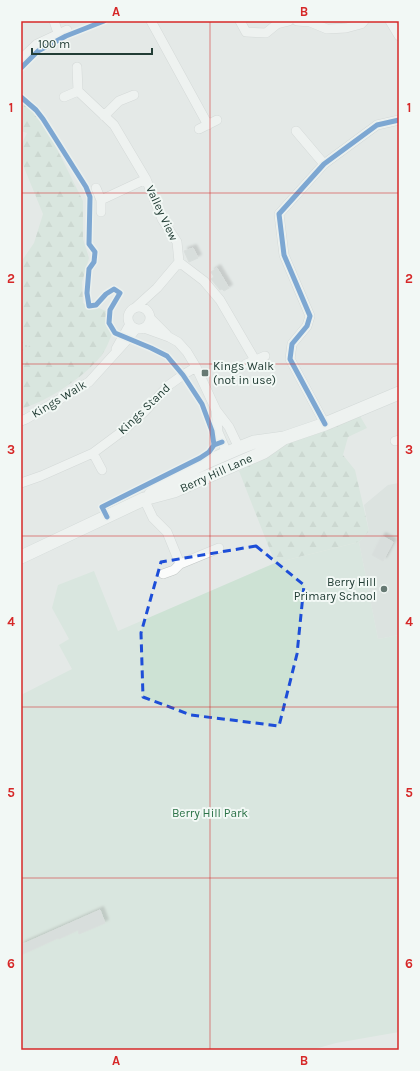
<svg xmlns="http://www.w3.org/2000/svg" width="420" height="1071" font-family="Karla,sans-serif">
<defs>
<pattern id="grass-dots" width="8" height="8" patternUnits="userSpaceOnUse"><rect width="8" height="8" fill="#cde2d4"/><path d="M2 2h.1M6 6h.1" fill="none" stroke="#b0c3b7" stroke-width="1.8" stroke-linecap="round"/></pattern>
<pattern id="forest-firs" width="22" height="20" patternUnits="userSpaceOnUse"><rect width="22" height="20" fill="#cde2d4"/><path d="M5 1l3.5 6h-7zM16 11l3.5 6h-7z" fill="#b0c3b7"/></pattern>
<filter id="shadow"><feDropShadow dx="3.5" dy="-3.5" stdDeviation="1" flood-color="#0004"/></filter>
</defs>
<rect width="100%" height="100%" fill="#e4e9e7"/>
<path fill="#d2dbd7" d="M399,483V635L378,639L359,542L369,531L364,505L388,485Z"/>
<path fill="url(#grass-dots)" d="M25,338L32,344L21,354V344Z"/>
<path fill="url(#forest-firs)" d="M21,100L36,113L53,141L83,201V239L89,258L82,282L83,303L92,308H99L108,312L106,323L112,334C109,341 106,350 101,356C83,378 48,401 21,409V354L31,344L25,339L21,344V262L34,243L43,214L21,160V145L27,133L21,131Z
M360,416L367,428L348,437L343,455L355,470L369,531L359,542L275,563L239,471L292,441Z"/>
<path fill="#cde2d4" d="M359,542L378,639L399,635V1032L336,1043L311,1050H21V695L72,669L59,645L69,639L52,608L58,585L94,571L118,631L275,563Z"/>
<path fill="#cbd1ce" stroke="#cdd2d0" filter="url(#shadow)" d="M193,248L198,258L189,262L184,251Z
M217,268L229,288L224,291L222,289L220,290L211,279L214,277L211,272Z
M382,536L393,542L383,561L372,555Z
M100,910L105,923L79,934L78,930L59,939L58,938L21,955V945Z"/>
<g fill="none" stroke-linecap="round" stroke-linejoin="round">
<g stroke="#c1c6c4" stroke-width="10">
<path id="street" d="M54,21L58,33
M151,21L208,125
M240,21L246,32L266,33L277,24L289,21
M297,21L310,22L327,29L346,28L361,24L364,21
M390,21L399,36
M21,59L37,44L67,30
M77,67L78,91L114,125L146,179L162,219L177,242L179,262L157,288L136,307
M64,97L78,91
M104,116L119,101L134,95
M199,129L217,120
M296,131L324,164
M96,188L101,200V212
M101,200L146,179
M179,262L204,281L220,300L255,360
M128 318a11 11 0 1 1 22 0a11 11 0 1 1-22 0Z
M150,318L167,335
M144,328L169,337L178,342L187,352L196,367L216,410L229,427L239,448
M116,349L130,324
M246,364L265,356
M216,411L218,432L227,453
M21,421L26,419L89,382L128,339L136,329
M325,424L290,359L292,344L307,326L310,316L284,255L279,214L324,164L377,125L399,120
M395,441L399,440
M93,453L102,470
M21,483L41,476L93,453L124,430L144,412L169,385L183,375L196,367
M144,499L153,518L167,532L180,564L219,548
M163,574L174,570L180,564"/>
</g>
<g stroke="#bfc7c4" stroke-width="14">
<path id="secondary" d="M151,494L170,480L209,461L239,448L254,442L284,438L325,424L399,393
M21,557L144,499L174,491L264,452L284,438"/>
</g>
<use href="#street" stroke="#fbfcfb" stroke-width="9"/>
<use href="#secondary" stroke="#fbfcfb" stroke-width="13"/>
<g stroke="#f2f8f5" stroke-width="8">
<path id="cycleway" d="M21,68L38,51L66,36L104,21
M21,97L36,110L43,119L86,187L90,197L89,244L95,252L94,262L89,269L87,293L89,306L96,305L106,294L114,289L120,293L110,310L109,323L115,333L151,348L167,356L183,375L202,404L212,431L214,445L222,442
M325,424L290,359L292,344L307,326L310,316L284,255L279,214L324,164L377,125L399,120
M107,517L102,507L200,458L209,452L214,445"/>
</g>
<use href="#cycleway" stroke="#0057b8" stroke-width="5"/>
</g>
<path d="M0 0H420V1071H0ZM256,546L304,585L297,654L279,726L191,715L143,697L141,633L161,562Z" fill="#e4e9e7" fill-opacity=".55" fill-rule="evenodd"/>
<path fill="none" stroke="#1d4ed8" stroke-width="3" stroke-dasharray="8 5" stroke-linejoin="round" d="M256,546L304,585L297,654L279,726L191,715L143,697L141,633L161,562Z"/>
<path fill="none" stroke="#d62828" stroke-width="1" stroke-opacity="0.55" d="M210,21V1050M21,193H399M21,364H399M21,536H399M21,707H399M21,878H399"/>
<g fill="#667973" stroke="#f2f8f5" stroke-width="1.5">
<rect x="201" y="369" width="8" height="8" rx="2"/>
<circle cx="384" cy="589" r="4"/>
</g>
<g text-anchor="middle" stroke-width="4" stroke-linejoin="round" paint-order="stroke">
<g font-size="12" fill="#223d35" stroke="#f2f8f5">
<text transform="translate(162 213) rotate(65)" y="4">Valley View</text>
<text transform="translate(59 399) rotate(-31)" y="4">Kings Walk</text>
<text transform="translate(144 409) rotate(-44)" y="4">Kings Stand</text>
<text transform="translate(216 473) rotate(-24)" y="4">Berry Hill Lane</text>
</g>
<g font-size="12" fill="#223d35" stroke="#f2f8f5" text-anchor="start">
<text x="213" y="370">Kings Walk<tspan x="213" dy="14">(not in use)</tspan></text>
<text x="376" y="586" text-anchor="end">Berry Hill<tspan x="376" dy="14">Primary School</tspan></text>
</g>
<g font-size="12" fill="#2c7348" stroke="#f2f8f5">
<text x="210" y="817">Berry Hill Park</text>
</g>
</g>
<rect width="420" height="1071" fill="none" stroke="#f2f8f5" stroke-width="44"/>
<path d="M32 48v6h120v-6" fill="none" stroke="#223d35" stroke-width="2"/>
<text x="38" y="48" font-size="12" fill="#223d35" stroke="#f2f8f5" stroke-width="3" paint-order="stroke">100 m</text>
<rect x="22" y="22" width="376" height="1027" fill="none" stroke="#d62828" stroke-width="1.5"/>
<g font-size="13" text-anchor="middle" font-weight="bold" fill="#d62828">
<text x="116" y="16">A</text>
<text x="304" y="16">B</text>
<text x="11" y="112">1</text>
<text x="409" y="112">1</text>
<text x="11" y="283">2</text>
<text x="409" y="283">2</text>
<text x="11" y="454">3</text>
<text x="409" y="454">3</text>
<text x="11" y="626">4</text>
<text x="409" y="626">4</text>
<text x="11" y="797">5</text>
<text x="409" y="797">5</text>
<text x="11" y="968">6</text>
<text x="409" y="968">6</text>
<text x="116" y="1065">A</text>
<text x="304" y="1065">B</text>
</g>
</svg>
